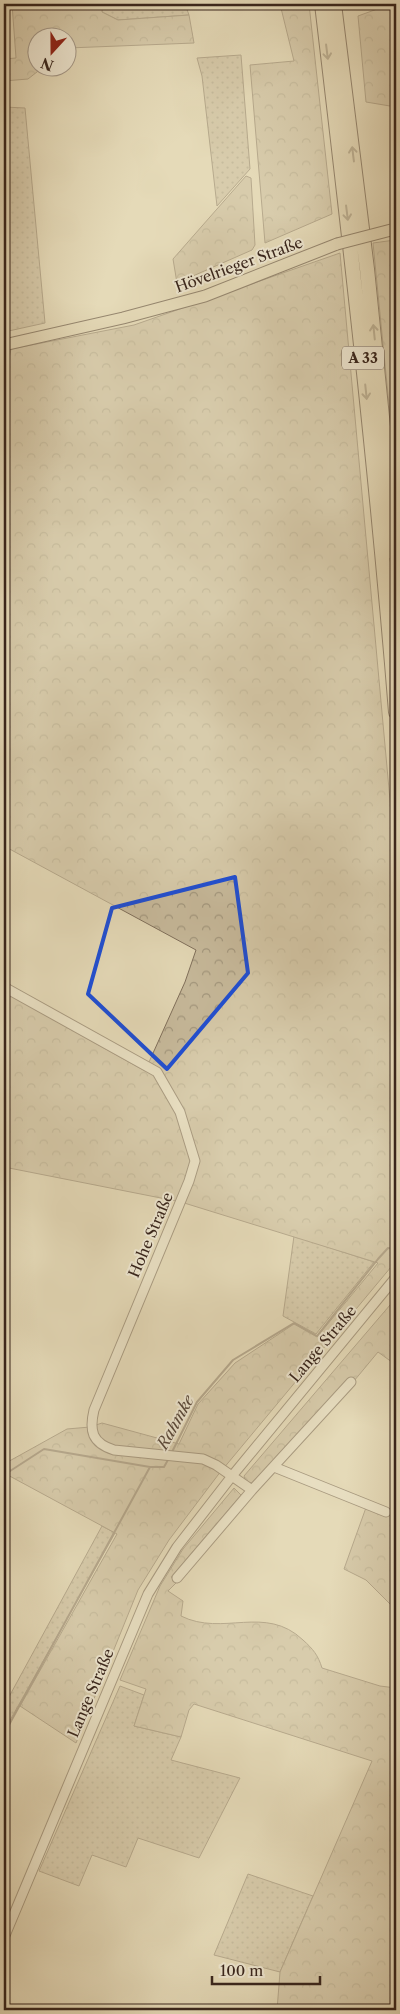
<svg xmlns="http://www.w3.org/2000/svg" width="400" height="2014" font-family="'Libre Caslon Text',serif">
<defs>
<pattern id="grass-dots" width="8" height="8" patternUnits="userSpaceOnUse" patternTransform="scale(1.25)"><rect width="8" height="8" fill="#c8bb9d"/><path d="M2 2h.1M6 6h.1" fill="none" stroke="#a3987f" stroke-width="1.8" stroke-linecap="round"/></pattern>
<pattern id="forest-crowns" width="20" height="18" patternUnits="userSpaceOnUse" patternTransform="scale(1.25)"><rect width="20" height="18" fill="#c8bb9d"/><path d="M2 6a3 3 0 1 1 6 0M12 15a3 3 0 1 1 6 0" fill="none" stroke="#a3987f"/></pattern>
</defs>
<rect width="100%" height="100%" fill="#e5dab8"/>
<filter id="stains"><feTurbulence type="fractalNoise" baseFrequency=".004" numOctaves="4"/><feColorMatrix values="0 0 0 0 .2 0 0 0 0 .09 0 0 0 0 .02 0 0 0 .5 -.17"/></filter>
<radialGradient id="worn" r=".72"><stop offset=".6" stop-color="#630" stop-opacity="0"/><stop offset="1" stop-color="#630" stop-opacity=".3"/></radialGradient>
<path fill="url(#grass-dots)" stroke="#80705c" d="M102,4H185L189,15L118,20L102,12Z
M241,55L250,169L217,206L202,76L197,58Z
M4,107L25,108L45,323L4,332Z
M11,349L7,368L4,573V351Z
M294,1236L374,1262L316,1334L283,1316Z
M102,1526L115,1533L4,1731V1706Z
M120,1686L144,1695L134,1726L181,1737L171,1760L240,1778L199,1858L138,1838L126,1867L92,1855L79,1886L39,1871Z
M248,1874L313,1896L280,1972L214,1955Z"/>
<path fill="url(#forest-crowns)" stroke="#80705c" d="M12,4H102V12L118,20L189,15L194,43L68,48V38H38V68H42L28,79L4,81V59L16,58Z
M280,4H309L332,214L265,243L250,65L294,61Z
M391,4H396V107L366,102L358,16Z
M246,176L251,178L255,245L252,250L177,283L173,259Z
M395,240L396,253V475L373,243Z
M340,253L390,800L396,898V1261L218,1475L169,1540L138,1590L76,1743L20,1706L117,1534L4,1473V1464L67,1429L90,1427L102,1423L179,1444L198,1404L235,1363L294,1324L317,1337L378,1263L181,1202L4,1167V992L145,1071L185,982L196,950L4,846V573L7,368L11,349L134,325Z
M396,1298V1365L378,1352L354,1381L350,1377L252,1483L246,1482L244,1476Z
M234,1488L241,1495L171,1577L177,1582L168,1591L183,1601L181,1616C223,1637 265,1604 303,1640C313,1649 318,1655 322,1668L380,1686L396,1688V2010H277L280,1972L372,1761L194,1704L189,1710L181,1737L134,1726L146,1689L120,1680L160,1586L183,1549Z
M368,1502L392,1513L396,1505V1610L366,1580L344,1569Z"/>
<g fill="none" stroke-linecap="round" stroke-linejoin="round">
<path stroke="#7c6c5a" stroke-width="2" d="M171,1454L197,1402L233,1360L294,1323L317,1336L378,1259L388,1248L396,1249
M4,1473H7L44,1449L150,1467
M4,1734L150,1467H164L169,1458"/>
<g stroke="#635243" stroke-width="11">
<path id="minor" d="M4,987L157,1072L180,1112L195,1161L189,1181L94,1410C89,1431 92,1443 114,1450L203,1459L216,1465L252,1490L351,1382
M274,1467L386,1512
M177,1578L252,1490
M4,1938L148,1594L177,1547L232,1476L396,1277"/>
</g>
<g stroke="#38251c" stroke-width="13">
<path id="major" d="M4,345L123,318L205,296L337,244"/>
</g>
<g stroke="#38251c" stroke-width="16">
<path id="highway" d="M322,4C350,240 377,475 396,712
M334,4L367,269L396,555"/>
</g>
<use href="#minor" stroke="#eee7d1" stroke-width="9"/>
<use href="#major" stroke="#e5dab8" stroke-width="11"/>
<use href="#highway" stroke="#e5dab8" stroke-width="14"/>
<g stroke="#38251c" stroke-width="13" stroke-linecap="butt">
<path id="major-bridge" d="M337,244L391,230"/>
</g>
<use href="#major-bridge" stroke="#e5dab8" stroke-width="11"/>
</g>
<defs><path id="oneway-shaft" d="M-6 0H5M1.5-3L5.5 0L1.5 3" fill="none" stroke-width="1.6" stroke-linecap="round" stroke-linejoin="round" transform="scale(1.25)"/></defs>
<g stroke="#8e806a">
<use href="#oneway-shaft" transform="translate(327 52) rotate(83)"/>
<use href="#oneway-shaft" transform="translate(353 154) rotate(-97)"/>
<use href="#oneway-shaft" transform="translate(347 213) rotate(83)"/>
<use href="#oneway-shaft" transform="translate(374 332) rotate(-96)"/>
<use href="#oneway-shaft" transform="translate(366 392) rotate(84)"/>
</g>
<path d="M0 0H400V2014H0ZM235,877L248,973L167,1069L88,994L112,908Z" fill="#e5dab8" fill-opacity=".55" fill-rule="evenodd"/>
<path fill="none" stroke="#1d4ed8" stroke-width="4" stroke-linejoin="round" d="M235,877L248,973L167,1069L88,994L112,908Z"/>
<g text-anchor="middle" stroke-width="4" stroke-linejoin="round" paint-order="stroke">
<rect fill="#eee7d1" stroke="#6f5f52" stroke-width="1" x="342" y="346.5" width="42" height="23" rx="4"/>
<g font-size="14" font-weight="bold" fill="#38251c">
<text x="363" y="363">A 33</text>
</g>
<g font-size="15" fill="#38251c" stroke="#eee7d1">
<text transform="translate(239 265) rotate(-20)" y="5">Hövelrieger Straße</text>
<text transform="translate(151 1235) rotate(-67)" y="5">Hohe Straße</text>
<text transform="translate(323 1344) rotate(-50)" y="5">Lange Straße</text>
<text transform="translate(91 1693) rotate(-67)" y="5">Lange Straße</text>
</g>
<g font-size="16" font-style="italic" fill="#5a493b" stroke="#eee7d1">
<text transform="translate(175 1422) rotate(-61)" y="6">Rahmke</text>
</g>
</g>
<rect width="400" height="2014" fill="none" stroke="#e5dab8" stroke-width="20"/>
<rect x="5" y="5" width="390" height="2004" fill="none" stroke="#38251c" stroke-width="2.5"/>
<rect x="10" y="10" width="380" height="1994" fill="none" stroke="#38251c"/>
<g transform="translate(52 52) rotate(201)"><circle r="24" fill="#eee7d1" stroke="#a59989"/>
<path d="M0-4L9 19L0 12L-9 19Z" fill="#8f2418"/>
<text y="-8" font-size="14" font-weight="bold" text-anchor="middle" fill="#38251c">N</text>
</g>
<path d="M212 1976v8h108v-8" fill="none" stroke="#38251c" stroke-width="2.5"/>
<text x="220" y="1976" font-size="15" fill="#38251c" stroke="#eee7d1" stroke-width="4" paint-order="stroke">100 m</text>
<rect width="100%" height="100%" filter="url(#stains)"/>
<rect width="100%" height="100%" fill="url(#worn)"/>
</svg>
